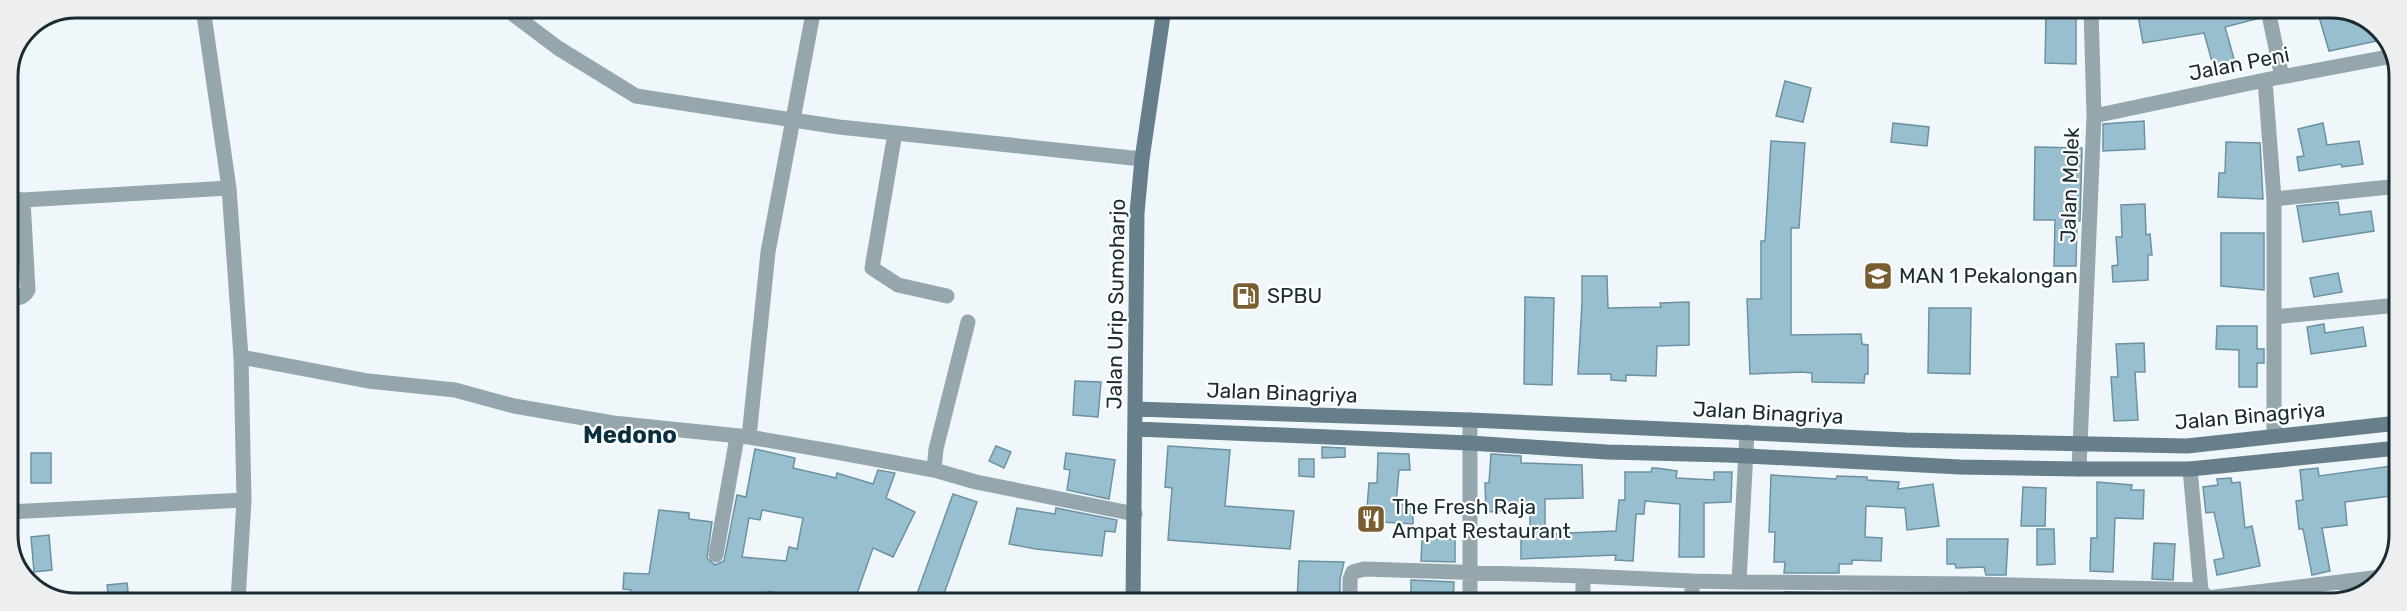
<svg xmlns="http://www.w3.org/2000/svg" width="2407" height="611" font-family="Rubik,sans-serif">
<rect width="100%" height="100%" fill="#eff7fa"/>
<path fill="#98bfd0" stroke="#6c92a2" stroke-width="1.5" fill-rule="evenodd" d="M2137,10H2259L2260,18L2225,27L2236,66L2215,72L2204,33L2143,43Z
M2317,10H2339L2341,18L2356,14L2383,31L2386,39L2329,51Z
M2046,15L2076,16V64L2045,63Z
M1785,81L1811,88L1803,122L1776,116Z
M2144,121L2145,149L2103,151V124Z
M1893,123L1929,127L1927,146L1891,142Z
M2323,123L2327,145L2359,141L2363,164L2342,167L2341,164L2299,171L2297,157L2304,156L2298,129Z
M1771,141L1805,143L1799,228H1791V335L1861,334L1862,344L1868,345V374H1865L1864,383L1812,382V373L1802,372L1750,374L1747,299H1761V241H1765Z
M2226,142L2260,143L2263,199L2218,197L2219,173H2225Z
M2035,147L2082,148L2080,221H2077L2076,266H2054L2055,220H2034Z
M2338,202L2340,215L2371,211L2374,231L2303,242L2297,206Z
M2145,204L2146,235L2150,234L2152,255H2148V280L2113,282L2112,266L2118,265L2116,237H2122L2121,205Z
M2221,233H2264V290L2221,286Z
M2338,273L2342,292L2314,297L2310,278Z
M1582,276H1607L1608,308L1661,307L1660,303L1689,302V345L1657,346L1656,376L1626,375V381L1611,380V374H1578L1582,303Z
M1525,297L1554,298L1552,385L1524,384Z
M1929,308H1971L1970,374L1928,373Z
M2324,324L2325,333L2363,327L2366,346L2311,354L2307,327Z
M2217,326H2257V349H2264V363H2257V387H2239V350L2216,349Z
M2144,343L2145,372H2135L2138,420L2114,421L2111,377H2118L2116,344Z
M1075,381L1101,382L1098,417L1073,415Z
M996,446L1011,452L1004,468L989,461Z
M1168,446L1230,450L1225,506L1294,511L1290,549L1168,540L1172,488L1165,487Z
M1322,447L1345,448V457L1322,458Z
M755,449L795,458L793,468L836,478L837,473L873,484L878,470L895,473L886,498L915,512L893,557L873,548L854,602H834L768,591L767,602H630L631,590L623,589L624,573L649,574L659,510L689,513V519L712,522L707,558L715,565L724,561L737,495L746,497ZM762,510L803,518L797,549L789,547L786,561L742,557L749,518L760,520Z
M31,453H51V483H31Z
M1066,453L1115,460L1109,499L1067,490L1070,470L1064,469Z
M1378,453L1409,454L1410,470H1399L1396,504L1413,505V524L1366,521L1369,483H1377Z
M1491,454L1521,456V463L1582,465L1583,498L1545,499V534L1616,531L1619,500H1625V472H1651L1652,468H1656L1677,471L1676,478L1714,480V472H1732L1731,502L1704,503V557H1679L1680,504L1645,501L1644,514H1636L1633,561L1615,560L1616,555L1521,559V538H1530V510L1486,512L1485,483H1489Z
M1299,459H1314V477L1299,476Z
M2391,466L2394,492H2389L2390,496L2345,502L2347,525L2322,528L2330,571L2312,575L2303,529H2299L2296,501L2303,500L2300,470L2318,468L2319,476Z
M1771,475L1836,479L1837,476L1867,477V480L1899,482L1898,489L1933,484L1939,526L1907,530L1905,508L1866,506L1865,537L1882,538L1881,561L1852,560V564H1839V573H1784L1785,562H1774L1775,532H1769Z
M2231,478L2232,483L2240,482L2245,528L2252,526L2260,566L2217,575L2214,560L2224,558L2214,512L2206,513L2203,487L2218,485L2217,479Z
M2097,482L2132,485L2131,490H2144L2143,519L2115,518L2113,572L2090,571L2091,538H2097Z
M2023,487L2046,488L2045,526H2021Z
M953,494L977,502L941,602H914Z
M1017,508L1055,514L1056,508L1117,520L1115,532L1105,531L1102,556L1036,549L1009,544Z
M2037,529H2054L2055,564L2037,565Z
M49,535L52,570L34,572L31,537Z
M1422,539H1455V562L1421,561Z
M1947,539H2008L2006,575H1986L1984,567L1956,568L1955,564H1947Z
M2154,543L2175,544L2173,580L2152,579Z
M1299,561L1344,562L1340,579V603L1297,602Z
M1411,580L1454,582L1453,603H1411Z
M127,583L128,591L121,596L119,600L109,601L107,585Z
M1784,592L1839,593L1838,603H1784Z
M1986,594L2048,596V603H1986Z"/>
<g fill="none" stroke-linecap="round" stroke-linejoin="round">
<path stroke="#95a6ad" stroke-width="15" d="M203,8L229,188L241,357L244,500L238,601
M505,8L558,48L636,96L839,127L1142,159
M2268,10L2282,77
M2265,80L2274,199V436
M2094,116L2265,80L2393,56
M895,133L872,268L898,285L947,296
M8,198L23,200L229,188
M2274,199L2399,186
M8,298C17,298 23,299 28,290L23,200
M2274,317L2398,305
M241,357L368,381L455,390L514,406L613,423L749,437L836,452L934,470L976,482L1135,514
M749,437L768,252L814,8
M2079,469L2094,116L2091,9
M2190,469L2201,590L2207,598L2381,577
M934,470L936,449L968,322
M8,512L244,500
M716,555L737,437
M2347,581L2349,597
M1739,582L1974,584L2201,590
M1974,584L1975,603
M129,601H132
M1350,603V579L1353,572L1364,569L1583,576
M1470,603V420
M1583,603V576L1692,581
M1692,603V581L1739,582L1747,432"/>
<path stroke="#677f8a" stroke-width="15" d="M1135,409L1470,420L1906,440L2187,446L2398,423
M1136,429L1470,443L1607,452L1728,455L1960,467L2079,469H2190L2398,448
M1133,602L1137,213L1142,159L1164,9"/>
</g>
<defs>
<g id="school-square" transform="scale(1.5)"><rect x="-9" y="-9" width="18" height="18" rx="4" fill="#7a5d30" stroke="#fff"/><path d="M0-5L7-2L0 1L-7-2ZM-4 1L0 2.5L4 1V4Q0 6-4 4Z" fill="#fff"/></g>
<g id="fuel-square" transform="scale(1.5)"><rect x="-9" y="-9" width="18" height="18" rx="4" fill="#7a5d30" stroke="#fff"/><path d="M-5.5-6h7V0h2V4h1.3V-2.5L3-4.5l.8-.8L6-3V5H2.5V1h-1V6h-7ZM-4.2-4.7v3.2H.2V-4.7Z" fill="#fff"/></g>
<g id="restaurant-square" transform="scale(1.5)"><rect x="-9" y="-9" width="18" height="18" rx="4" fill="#7a5d30" stroke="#fff"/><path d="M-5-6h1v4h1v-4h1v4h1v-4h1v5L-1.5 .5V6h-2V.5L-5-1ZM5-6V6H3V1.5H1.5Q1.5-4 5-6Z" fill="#fff"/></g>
</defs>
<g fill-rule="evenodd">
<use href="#school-square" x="1878" y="276"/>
<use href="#fuel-square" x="1246" y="296"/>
<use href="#restaurant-square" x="1371" y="519"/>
</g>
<g text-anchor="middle" stroke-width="4.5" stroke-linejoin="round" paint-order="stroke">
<g font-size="21" fill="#1b2b32" stroke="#fff">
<text transform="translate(2239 64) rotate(-11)" y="7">Jalan Peni</text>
<text transform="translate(2070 185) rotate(-88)" y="7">Jalan Molek</text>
<text transform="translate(1116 304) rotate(-89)" y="7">Jalan Urip Sumoharjo</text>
<text transform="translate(1282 393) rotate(2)" y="7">Jalan Binagriya</text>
<text transform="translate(1768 413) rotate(3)" y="7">Jalan Binagriya</text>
<text transform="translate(2250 416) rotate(-5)" y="7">Jalan Binagriya</text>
</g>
<g font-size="21" fill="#1b2b32" stroke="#fff" text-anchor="start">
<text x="1899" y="283">MAN 1 Pekalongan</text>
<text x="1267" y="303">SPBU</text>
<text x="1392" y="514">The Fresh Raja<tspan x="1392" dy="24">Ampat Restaurant</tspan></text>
</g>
<g font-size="24" font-weight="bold" fill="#0a303f" stroke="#fff">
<text x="630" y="443">Medono</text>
</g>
</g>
<path d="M0 0H2407V611H0ZM76 18H2331A58 58 0 0 1 2389 76V535A58 58 0 0 1 2331 593H76A58 58 0 0 1 18 535V76A58 58 0 0 1 76 18Z" fill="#edeeef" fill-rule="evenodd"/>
<path fill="none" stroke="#1b2b32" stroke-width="3" d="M76 18H2331A58 58 0 0 1 2389 76V535A58 58 0 0 1 2331 593H76A58 58 0 0 1 18 535V76A58 58 0 0 1 76 18Z"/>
</svg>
